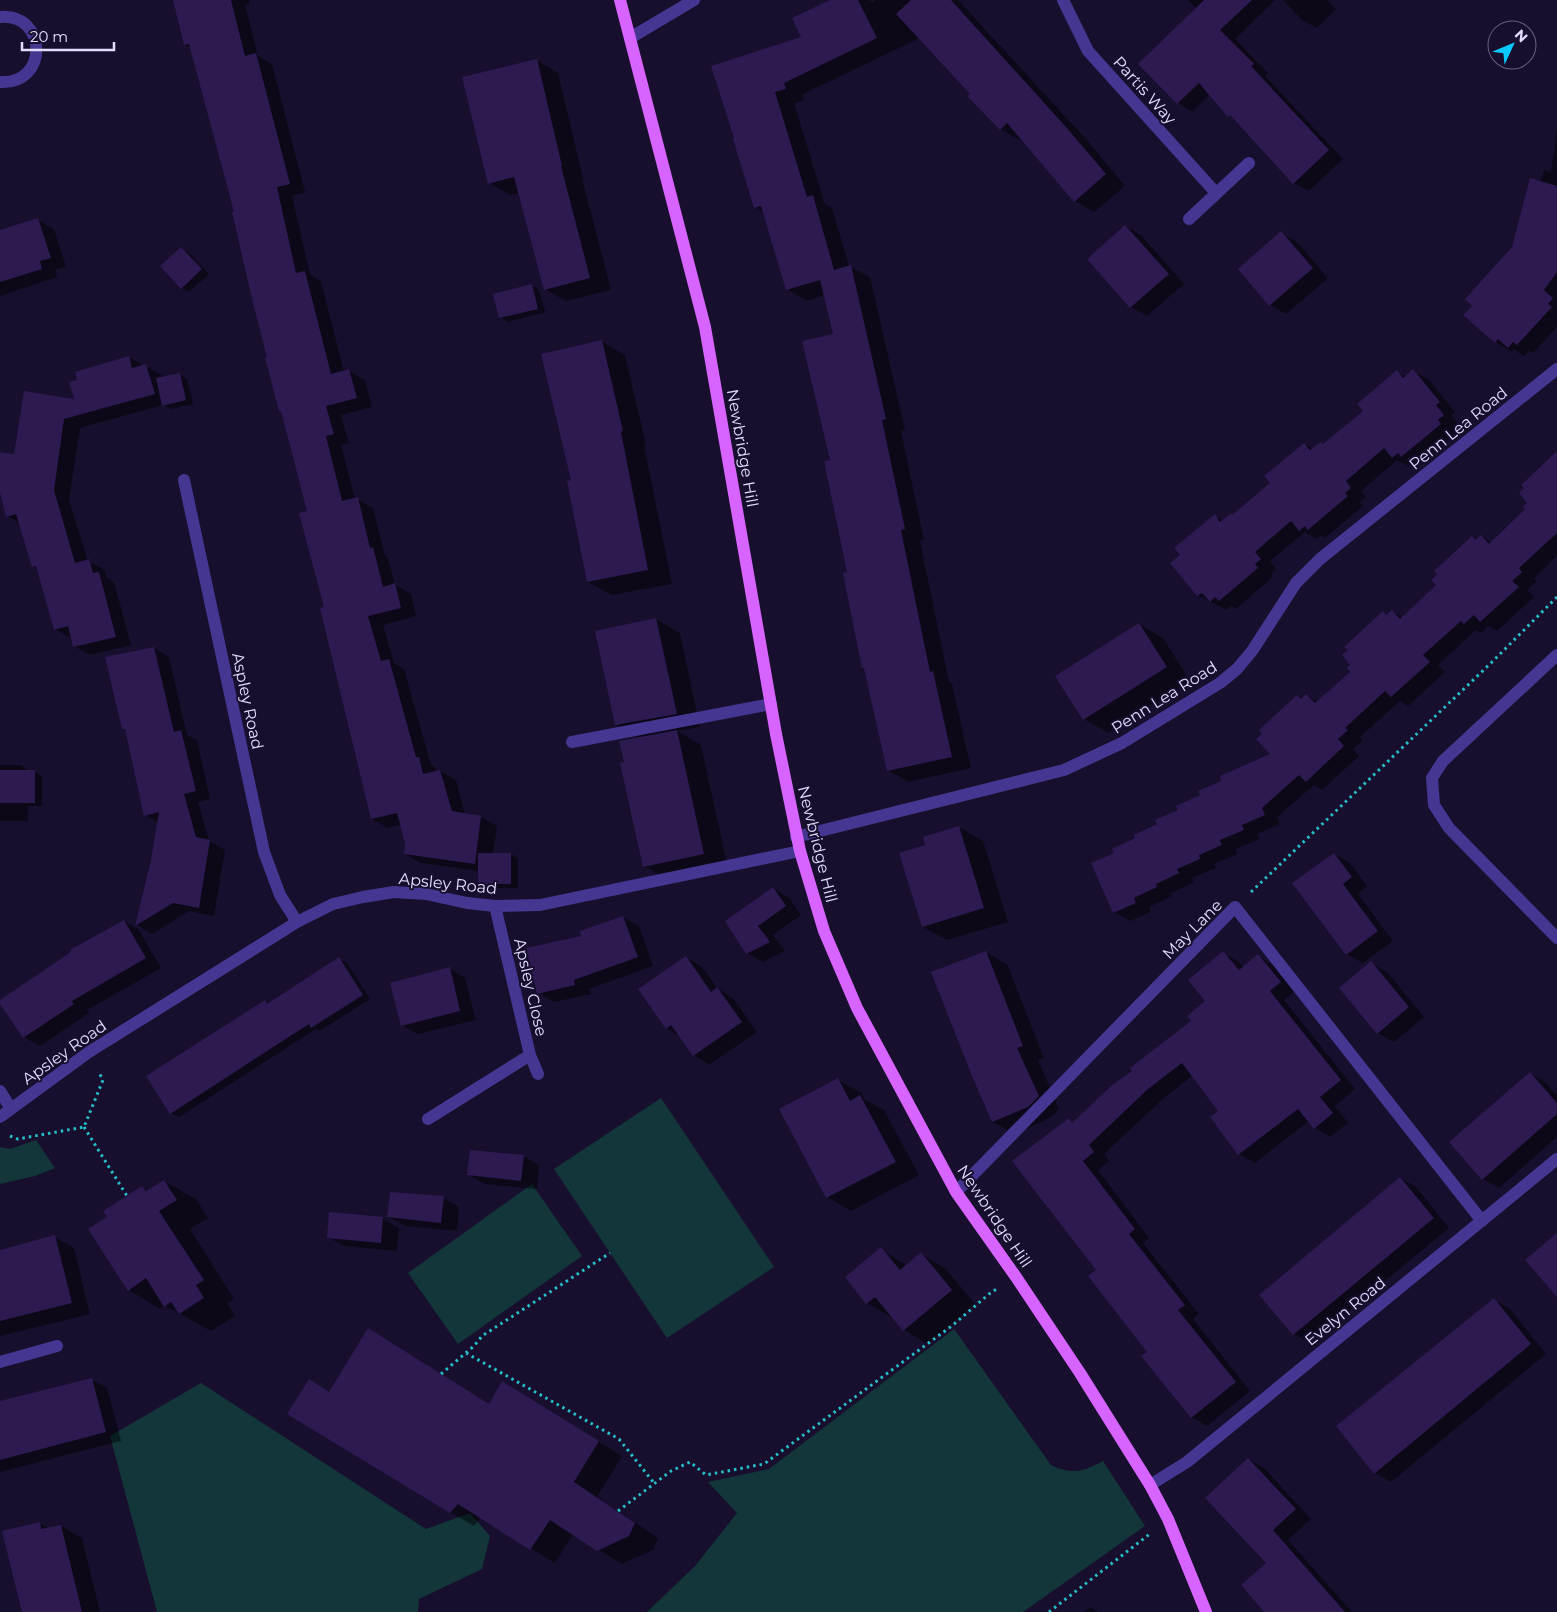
<svg xmlns="http://www.w3.org/2000/svg" width="1557" height="1612" font-family="Montserrat,sans-serif">
<rect width="100%" height="100%" fill="#180f2e"/>
<path fill="#123639" d="M661,1098L774,1267L667,1338L554,1169Z
M36,1140L55,1168L35,1176L0,1184V1147L10,1149Z
M532,1184L582,1256L458,1344L408,1273Z
M954,1329L1051,1465C1072,1475 1083,1472 1103,1461L1145,1526L1023,1612H647L695,1566L737,1513L708,1482L769,1469Z
M201,1383L426,1529L470,1513L490,1536L482,1569L419,1599L418,1612H157L110,1436Z"/>
<path fill="#0007" d="M175,0H249L250,4L245,5L258,56L272,64L305,192L292,196L310,275L321,281L344,372L349,371L365,380L372,407L341,415L349,443L341,445L355,499H357L373,508L385,556L388,558L395,585L411,594L416,616L383,625L394,663L404,669L431,765L435,767L436,772L440,771L456,780L465,815L481,817L497,826L493,854H511L518,858V888H487L479,883V871L421,863L405,854L407,843L402,824L388,828L372,819L325,608L308,512L235,213L191,48L185,45Z
M833,0H869L873,2L875,0H958L1086,139L1125,186L1094,212L1075,201L1022,138L1020,140L1000,129L972,94L920,38L803,94L804,100L794,103L825,204L832,208L849,266L870,277L905,430L901,431L924,540L920,541L949,682L952,684L971,768L908,782L888,770L831,461L835,335L825,295L807,301L787,289L764,212L755,207L734,140L803,38Z
M1188,0H1275L1235,39L1268,73L1265,76L1343,159L1309,191L1294,183L1210,94L1192,112L1178,103L1197,9Z
M1283,0H1327L1336,9L1317,28L1302,20Z
M537,60L558,73L583,178H582L611,290L566,301L545,289L520,193L510,195L489,183Z
M1557,129V327L1533,353L1529,351L1524,356L1513,349L1512,352L1496,342L1465,315L1474,305L1513,248L1540,182L1544,170L1551,172Z
M38,220L54,229L66,267L55,270L57,277L0,296V232Z
M1125,226L1141,235L1184,284L1147,316L1131,307L1088,259Z
M1281,233L1297,242L1328,278L1286,314L1270,305L1240,269Z
M181,249L189,253L209,274L189,292L182,288Z
M532,285L539,290L545,312L508,322L500,317Z
M601,341L625,355L646,445H644L672,584L612,595L588,582L572,481Z
M128,357L162,375L163,378L179,374L187,379L193,404L171,409L163,405L80,428L69,500L88,561L105,570L107,578L114,582L131,645L90,655L74,646L71,638L55,629L38,569L33,566L20,524L8,516L0,490V471L76,401Z
M1413,371L1429,380L1455,412L1451,415L1459,425L1453,430L1456,433L1418,465L1414,462L1409,466L1397,460L1361,491L1366,497L1360,502L1363,506L1325,538L1321,535L1316,539L1305,532L1270,561L1276,569L1271,574L1273,577L1236,609L1231,606L1226,610L1198,595L1182,555L1215,516L1223,521L1233,516L1272,484L1305,444L1313,449L1324,445L1365,411L1397,372L1406,377Z
M1557,453V556L1534,578L1537,581L1527,590L1534,597L1497,631L1488,626L1481,633L1476,630L1438,665L1445,672L1408,706L1400,701L1360,737L1363,740L1353,749L1359,756L1322,790L1314,785L1277,817L1280,824L1257,834L1259,839L1236,849L1237,854L1214,864L1216,868L1192,878L1194,882L1171,893L1172,896L1149,907L1151,912L1130,921L1114,912L1116,854L1223,781L1272,754L1297,697L1302,699L1306,695L1318,702L1352,672L1383,613L1388,615L1392,612L1403,618L1437,585L1472,538L1476,540L1481,536L1492,543L1527,509L1529,503Z
M656,619L680,633L700,727L677,731L701,745L728,868L668,880L644,866L625,763L640,738L617,725Z
M1139,624L1163,638L1190,681L1108,733L1084,719L1057,676Z
M154,648L169,657L187,735L197,740L210,799L198,802L209,841L225,850L214,916L189,911L152,934L137,925L152,860L159,823L145,815L127,731L123,728Z
M0,765H21L28,770V771H34L42,776V806H28V821H0Z
M959,827L983,841L1008,922L947,940L923,927L927,846Z
M1334,854L1350,863L1367,886L1358,894L1393,941L1363,963L1347,954L1294,883Z
M773,888L789,898L801,915L773,935L785,951L763,962L747,953Z
M623,917L639,926L653,966L589,989L591,994L554,1002L539,993L583,936Z
M124,921L139,930L161,968L87,1010L89,1013L40,1046L24,1037L0,1002Z
M985,952L1007,964L1044,1058L1038,1060L1059,1109L1050,1118L1015,1134L993,1122L973,1075Z
M1223,953L1238,961L1244,968L1258,956L1273,965L1295,991L1284,1000L1355,1089L1335,1106L1348,1123L1330,1137L1315,1128L1309,1121L1255,1163L1239,1154L1220,1112L1192,1076L1164,1098L1104,1154L1109,1161L1098,1170L1149,1238L1143,1243L1199,1314L1193,1319L1250,1391L1207,1426L1191,1417L1098,1270L1069,1120L1074,1123L1193,1021L1207,1001Z
M686,957L702,967L718,989L733,998L757,1032L709,1065L694,1055L680,1036L666,1028Z
M339,959L347,963L370,999L320,1031L316,1029L179,1117L171,1113L265,1001L268,1004Z
M1371,963L1387,972L1424,1017L1394,1042L1378,1033Z
M449,968L465,978L476,1020L418,1034L402,1025Z
M1530,1073L1546,1083L1557,1095V1137L1499,1188L1483,1179Z
M838,1080L862,1093L864,1099L884,1110L919,1175L851,1211L827,1197Z
M523,1156L539,1165L537,1189L485,1184L469,1175Z
M1400,1178L1416,1187L1449,1228L1310,1343L1294,1334L1260,1295Z
M164,1181L196,1199L208,1218L190,1229L234,1299L227,1303L235,1316L211,1331L164,1305L160,1309L129,1290L108,1218L142,1187L149,1191Z
M443,1198L459,1207L457,1231L405,1226L389,1217Z
M383,1219L399,1228L397,1251L344,1246L328,1237Z
M55,1237L74,1248L90,1314L0,1336V1250Z
M881,1249L907,1266L921,1254L945,1268L975,1304L928,1344L904,1330L892,1316L891,1317L867,1303Z
M1494,1300L1510,1309L1546,1354L1391,1482L1375,1473Z
M91,1379L107,1388L121,1441L0,1472V1403Z
M330,1393L490,1404L527,1397L622,1456L597,1497L658,1538L653,1550L622,1564L573,1534L555,1563L481,1517L474,1526L450,1512Z
M1248,1459L1264,1468L1311,1519L1288,1540L1352,1612H1266L1268,1563Z
M39,1523L50,1529L61,1526L82,1538L100,1612H24Z
M1090,1607L1098,1612H1084Z"/>
<path fill="#2c1a51" d="M173,0H231L245,56L256,53L290,184L277,187L296,273L305,271L331,374L349,369L357,398L326,406L334,434L326,436L342,501L358,497L370,548L373,547L383,587L395,583L401,608L368,616L381,661L389,659L416,757H419L423,774L440,770L452,811L481,816L475,864L404,854L405,843L397,813L371,819L320,608L324,607L299,513L307,511L281,411H279L268,369L265,358L267,357L254,307L232,212H234L189,44L184,45Z
M830,0H858L877,38L784,83L786,89L775,92L807,197L813,195L834,270L851,265L886,419L882,420L905,529L901,530L930,672L933,671L952,757L887,771L864,668H862L843,573L847,572L824,461L830,460L802,341L833,334L820,280L786,290L761,206L754,208L733,139L734,138L711,66L801,37L792,18Z
M911,0H951L1066,127L1106,174L1074,202L1007,123L1000,130L967,96L970,94L896,14Z
M1204,0H1252L1220,30L1254,64L1251,66L1329,150L1293,184L1230,115L1228,117L1199,83L1177,104L1138,64Z
M537,59L562,166H561L590,278L544,290L514,177L488,184L462,77Z
M1530,178L1557,186V272L1544,290L1553,298L1548,304L1552,307L1517,345L1513,342L1508,348L1498,339L1495,343L1463,315L1472,306L1465,299L1512,247Z
M38,218L51,258L40,261L42,269L0,282V230Z
M1125,225L1169,274L1130,308L1087,259Z
M1281,231L1313,268L1269,306L1238,269Z
M181,247L202,269L181,289L160,266Z
M532,284L538,309L499,318L493,294Z
M602,340L623,431L621,432L648,570L587,582L567,481L571,480L541,354Z
M129,356L132,368L146,364L155,394L64,419L54,490L75,563L89,559L93,573L99,572L116,637L73,647L68,626L54,630L36,566L32,567L16,514L6,517L0,493V452L14,454L24,391L74,399L69,382L77,380L75,372Z
M1413,369L1440,402L1436,405L1444,415L1438,420L1441,424L1401,457L1398,453L1392,458L1384,448L1346,481L1351,488L1345,493L1348,496L1308,530L1305,526L1299,531L1291,521L1255,552L1261,559L1255,564L1258,568L1219,601L1215,597L1210,602L1202,593L1197,596L1170,563L1180,555L1174,548L1215,514L1220,522L1231,513L1232,515L1270,483L1264,476L1304,443L1310,450L1321,442L1323,444L1363,411L1357,404L1397,370L1403,378Z
M180,373L186,400L162,406L156,378Z
M1557,451V533L1519,568L1522,572L1512,581L1519,587L1480,622L1474,615L1464,624L1461,621L1423,655L1430,662L1391,697L1385,691L1345,728L1348,730L1338,739L1344,746L1306,782L1299,775L1262,808L1265,815L1242,825L1244,830L1220,840L1222,845L1199,855L1200,859L1177,869L1179,873L1156,884L1157,887L1134,898L1136,903L1113,913L1091,863L1114,853L1112,849L1135,838L1134,835L1157,824L1155,820L1178,810L1176,806L1200,795L1198,791L1221,781L1220,776L1270,754L1256,739L1262,734L1259,730L1297,695L1301,699L1306,694L1315,703L1350,672L1347,668L1350,665L1342,655L1348,650L1344,647L1383,611L1386,615L1392,610L1400,619L1436,585L1431,580L1437,575L1434,571L1472,536L1475,540L1481,535L1489,544L1525,509L1523,506L1527,503L1519,493L1524,488L1521,485Z
M656,618L677,714L615,725L595,631Z
M1139,623L1167,667L1083,720L1055,676Z
M154,647L174,732L181,730L196,791L184,794L196,837L210,840L199,908L173,903L135,926L151,860L159,812L144,816L125,729H122L105,657Z
M677,730L704,854L643,867L620,763L624,762L619,741Z
M0,770H35V803H0Z
M959,826L984,908L922,927L899,853L925,845L923,837Z
M478,853H511V884H478Z
M1334,853L1352,877L1343,884L1378,931L1346,955L1292,883Z
M773,887L786,906L758,926L770,942L746,954L725,921Z
M623,916L638,957L574,980L575,985L537,994L526,948L581,936L580,931Z
M124,920L146,958L72,1001L74,1004L23,1038L0,1004V1000L71,952L70,950Z
M986,951L1023,1046L1017,1048L1039,1096L1028,1107L992,1122L972,1076L931,972Z
M1223,951L1239,970L1258,954L1281,982L1270,991L1341,1080L1320,1097L1333,1113L1314,1129L1298,1109L1238,1155L1210,1117L1218,1111L1182,1063L1148,1089L1089,1145L1094,1152L1083,1161L1135,1229L1129,1234L1185,1305L1178,1310L1236,1382L1191,1418L1141,1356L1147,1352L1088,1276L1096,1270L1012,1161L1069,1118L1072,1123L1111,1086L1132,1071L1130,1068L1191,1021L1187,1016L1205,1001L1188,980Z
M686,956L711,992L717,987L742,1022L693,1056L671,1025L666,1029L638,989Z
M339,957L363,995L311,1028L309,1024L170,1114L146,1076L265,1000L267,1004Z
M1371,961L1409,1007L1377,1034L1339,988Z
M450,967L460,1011L401,1026L390,983Z
M1530,1072L1557,1103V1114L1482,1180L1449,1142Z
M838,1078L850,1101L860,1095L896,1162L826,1198L779,1109Z
M470,1150L524,1155L521,1181L467,1175Z
M1400,1177L1434,1218L1293,1335L1259,1295Z
M164,1180L177,1200L159,1211L204,1280L196,1285L204,1298L179,1314L171,1302L164,1307L146,1278L128,1291L88,1229L107,1217L103,1211L142,1186L146,1191Z
M390,1192L444,1196L441,1223L387,1217Z
M329,1212L383,1217L381,1243L327,1238Z
M1557,1233V1297L1525,1260Z
M55,1235L72,1303L0,1321V1250Z
M881,1247L900,1270L921,1252L952,1290L903,1331L875,1297L866,1304L845,1277Z
M1494,1298L1531,1344L1374,1474L1336,1426Z
M368,1328L489,1404L502,1381L599,1441L574,1482L635,1523L629,1536L597,1551L550,1520L530,1550L458,1504L450,1513L287,1414L309,1379L329,1392Z
M92,1378L106,1432L0,1460V1401Z
M1248,1458L1296,1509L1273,1530L1345,1612H1264L1241,1585L1266,1563L1205,1498Z
M40,1522L41,1529L61,1525L82,1612H22L2,1531Z"/>
<g fill="none" stroke-linecap="round" stroke-linejoin="round">
<path stroke="#26c0ca" stroke-width="3" stroke-dasharray="2.5 4" stroke-linecap="butt" d="M1251,892L1491,663L1557,597
M84,1127L127,1196
M10,1136L18,1139L84,1127L103,1080L98,1071
M466,1353L619,1439L654,1483
M441,1374L474,1346L482,1336L610,1253
M618,1511L671,1471L690,1462L706,1475L764,1464L953,1325L989,1294L998,1288
M1049,1612L1151,1533"/>
<path stroke="#453791" stroke-width="12" d="M1063,0L1088,51L1216,193
M0,17C48,13 49,85 0,82
M630,38L694,0
M1189,219L1249,163
M184,480L264,852L280,895L297,922
M1557,655L1443,761L1432,778L1434,805L1449,828L1557,938
M572,742L771,704
M796,837L1064,770L1122,743L1220,683L1237,669L1252,651L1296,583L1320,559L1557,369
M495,906L530,1055L538,1074
M0,1091L11,1109
M0,1117L89,1052L297,922L333,904L363,897L394,892L426,894L467,903L495,906L540,905L800,851
M428,1119L530,1055
M956,1192L1235,907L1482,1221
M0,1362L57,1346
M1150,1485L1187,1462L1557,1159"/>
<path stroke="#d864ff" stroke-width="12" d="M620,0L705,327L776,734L800,851L824,931L857,1008L956,1192L1016,1277L1080,1373L1150,1485L1168,1519L1206,1612"/>
</g>
<g text-anchor="middle" stroke-width="4" stroke-linejoin="round" paint-order="stroke">
<g font-size="16" fill="#e5ddff" stroke="#180f2e">
<text transform="translate(1145 90) rotate(48)" y="6">Partis Way</text>
<text transform="translate(1458 428) rotate(-39)" y="6">Penn Lea Road</text>
<text transform="translate(743 448) rotate(80)" y="6">Newbridge Hill</text>
<text transform="translate(1164 697) rotate(-32)" y="6">Penn Lea Road</text>
<text transform="translate(248 701) rotate(78)" y="6">Aspley Road</text>
<text transform="translate(818 844) rotate(76)" y="6">Newbridge Hill</text>
<text transform="translate(448 883) rotate(6)" y="6">Apsley Road</text>
<text transform="translate(1192 929) rotate(-45)" y="6">May Lane</text>
<text transform="translate(531 987) rotate(77)" y="6">Apsley Close</text>
<text transform="translate(64 1052) rotate(-35)" y="6">Apsley Road</text>
<text transform="translate(995 1216) rotate(56)" y="6">Newbridge Hill</text>
<text transform="translate(1345 1311) rotate(-39)" y="6">Evelyn Road</text>
</g>
</g>
<g transform="translate(1512 45) rotate(46)"><circle r="24" fill="#180f2e" stroke="#6a6182"/>
<path d="M0-4L9 19L0 12L-9 19Z" fill="#09c9ff"/>
<text y="-8" font-size="14" font-weight="bold" text-anchor="middle" fill="#e5ddff">N</text>
</g>
<path d="M22 42v8h92v-8" fill="none" stroke="#e5ddff" stroke-width="2.5"/>
<text x="30" y="42" font-size="15" fill="#e5ddff" stroke="#180f2e" stroke-width="4" paint-order="stroke">20 m</text>
</svg>
